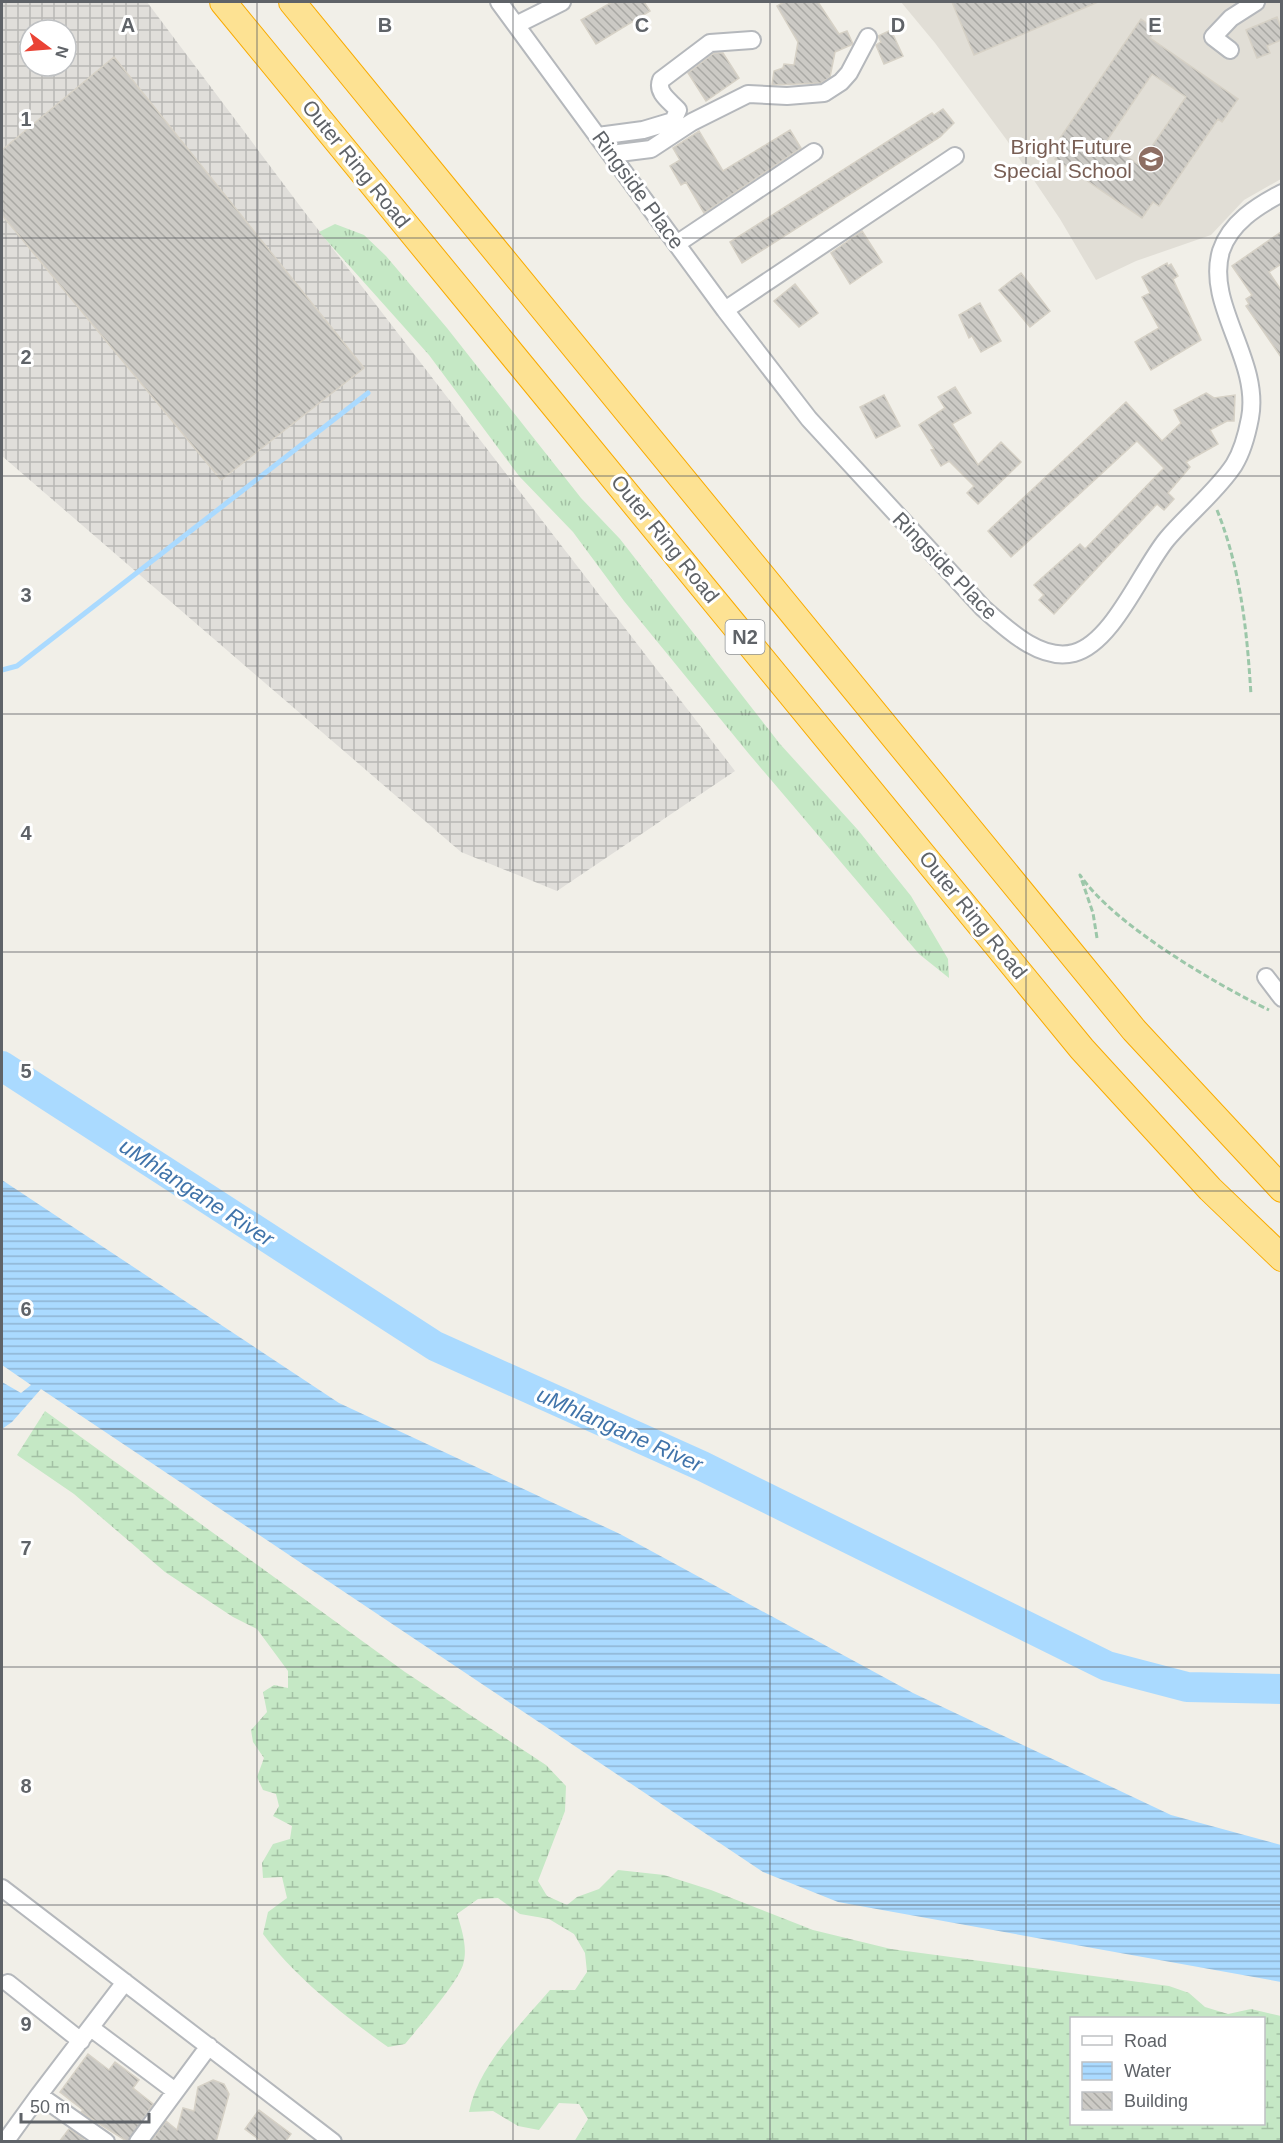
<svg xmlns="http://www.w3.org/2000/svg" width="1283" height="2143" font-family="Arial,sans-serif">
<defs>
<pattern id="industrial-grid" width="8" height="8" patternUnits="userSpaceOnUse" patternTransform="scale(1.5)"><rect width="8" height="8" fill="#e0deda"/><path d="M0 4h8M4 0v8" fill="none" stroke="#b9b8b5"/></pattern>
<pattern id="grass-tufts" width="24" height="20" patternUnits="userSpaceOnUse" patternTransform="scale(1.5)"><rect width="24" height="20" fill="#c5e8c5"/><path d="M3 7l-1-3M5 7V3M7 7l1-3M15 17l-1-3M17 17v-4M19 17l1-3" fill="none" stroke="#a3c0a4"/></pattern>
<pattern id="wetland-marsh" width="20" height="14" patternUnits="userSpaceOnUse" patternTransform="scale(1.5)"><rect width="20" height="14" fill="#c5e8c5"/><path d="M1 5h8M5 5V1M11 12h8M15 12V8" fill="none" stroke="#a3c0a4"/></pattern>
<pattern id="water-rules" width="6" height="5" patternUnits="userSpaceOnUse" patternTransform="scale(1.5)"><rect width="6" height="5" fill="#aadaff"/><path d="M0 2.5h6" fill="none" stroke="#8eb4d2"/></pattern>
<pattern id="building-back-hatch" width="6" height="6" patternUnits="userSpaceOnUse" patternTransform="scale(1.5)"><rect width="6" height="6" fill="#cccac5"/><path d="M-1 5l2 2M0 0l6 6M5-1l2 2" fill="none" stroke="#a9a8a4"/></pattern>
</defs>
<rect width="100%" height="100%" fill="#f1efe8"/>
<path fill="url(#industrial-grid)" fill-rule="evenodd" d="M2,2H147L303,210L735,771L557,891L461,852L2,456ZM30,30H66V66H30Z"/>
<path fill="#e1ded6" d="M901,2H1281V179L1244,200L1211,235L1136,261L1096,280L1060,219L1006,139L935,43Z"/>
<path fill="url(#grass-tufts)" d="M335,224L364,235L386,256L447,328L581,498L620,539L780,744L858,830L911,896L948,959L949,978L919,954L749,754L624,601L573,532L519,476L429,355L319,232Z"/>
<path fill="url(#wetland-marsh)" fill-rule="evenodd" d="M45,1411L405,1672L546,1765L566,1786L565,1811L538,1881L547,1896L567,1905L577,1897L599,1889L618,1870L664,1875L711,1890L813,1930L891,1949L1169,1986L1189,1993L1205,2007L1228,2014L1251,2009L1281,2016V2141L574,2142L588,2119L579,2104L559,2103L539,2130L518,2126L493,2111L469,2112C478,2066 520,2025 550,1990H575L587,1972L585,1953L574,1934L549,1919L520,1914L498,1898L478,1899L457,1914C462,1930 468,1948 463,1965C456,1985 419,2027 405,2044L388,2047C345,2017 294,1976 263,1934L268,1912L287,1898L282,1877L263,1878L262,1863L273,1844L290,1839L292,1826L273,1816L279,1806L276,1794L263,1790L257,1777L264,1758L253,1742L251,1730L267,1712L263,1692L274,1685L288,1688V1671L257,1629L233,1617L165,1572L74,1494L17,1455ZM1072,2018H1264V2124H1072Z"/>
<path fill="url(#water-rules)" d="M2,1180L339,1403L620,1534L913,1693L1171,1815L1281,1845V1982L838,1902L763,1872L41,1389L12,1422L2,1429V1382L21,1393L31,1385L2,1365Z"/>
<g fill="none" stroke-linecap="round" stroke-linejoin="round">
<path stroke="#aadaff" stroke-width="5" d="M2,670L17,666L368,393"/>
<path stroke="#aadaff" stroke-width="30" d="M2,1066L435,1346L702,1466L1107,1666L1187,1687L1282,1689"/>
</g>
<path fill="url(#building-back-hatch)" stroke="#d6d1c6" stroke-width="1.5" fill-rule="evenodd" d="M612,2H644L650,11L596,44L581,20Z
M784,2H818L839,34L847,31L853,44L835,52L830,77L821,83L772,85L774,71L783,68L784,64L794,65L798,42L777,6Z
M952,2H1098L974,55Z
M1277,17L1281,28V40L1267,46L1270,53L1257,58L1246,30Z
M1141,19L1156,30L1150,38L1238,99L1222,122L1218,119L1159,206L1153,202L1142,218L1055,159L1066,143L1060,138ZM1152,74L1186,97L1139,165L1106,142Z
M891,30L903,56L884,64L876,45L881,42L878,36Z
M714,53H723L739,78L706,101L688,73Z
M114,57L364,368L221,480L2,215V150Z
M943,109L954,123L940,137L742,263L730,242L932,113L934,115Z
M790,130L801,148L704,213L686,182L681,185L670,166L680,160L673,148L699,131L723,171Z
M862,231L882,262L850,284L831,253Z
M1281,232V264L1269,272L1281,290V357L1246,306L1249,304L1246,299L1252,295L1232,266Z
M1167,263L1168,266L1171,264L1178,276L1173,279L1201,340L1151,370L1135,342L1159,328L1142,297L1150,293L1142,277Z
M1021,273L1050,311L1030,327L999,290Z
M795,284L818,313L799,327L774,301Z
M980,303L1001,341L981,352L972,336L969,338L959,315Z
M955,387L971,413L952,424L978,465L1001,442L1021,462L978,504L967,493L974,486L949,461L941,466L931,450L934,449L919,425L945,408L938,397Z
M1206,393L1214,398L1235,395L1234,421H1227L1210,430L1218,444L1186,462L1190,467L1168,493L1174,499L1164,510L1157,504L1054,614L1039,600L1044,595L1034,585L1080,544L1085,549L1164,468L1137,441L1011,557L988,531L1126,402L1162,441L1181,423L1174,410Z
M884,395L900,426L876,438L860,407Z
M88,2054L109,2070L115,2062L139,2080L133,2088L153,2104L128,2142L81,2112L83,2110L60,2092Z
M213,2080L224,2084L229,2094L216,2142H151L166,2121L177,2130L183,2108L194,2111L198,2087Z
M259,2110L291,2134L285,2142H262L245,2129Z
M69,2129L84,2139L82,2142H59Z"/>
<g fill="none" stroke-linecap="round" stroke-linejoin="round">
<g stroke="#b5b8bc" stroke-width="20">
<path id="minor" d="M499,2L725,310L809,419L983,608C1006,628 1040,662 1074,653C1113,643 1142,569 1167,539C1187,515 1217,491 1234,465C1242,452 1247,434 1250,418C1261,360 1205,305 1221,251C1230,223 1257,206 1282,193
M516,25L562,2
M1230,50L1213,37L1231,18L1256,2
M598,136L643,130L673,121L678,110C670,101 656,93 661,80L710,43L752,40
M611,154L651,149L692,122L748,94L787,96L824,93L841,82L849,73L868,37
M678,243L814,152
M725,310L955,156
M1266,977L1282,998
M2,1888L333,2142
M8,1983L81,2041
M91,2028L175,2091
M39,2095L125,1982
M5,2142L39,2095L106,2142
M138,2142L209,2046"/>
</g>
<g stroke="#f9ab00" stroke-width="28">
<path id="highway" d="M223,2L1082,1049L1210,1189L1282,1258
M292,2L1134,1030L1282,1189"/>
</g>
<path stroke="#9cc7a9" stroke-width="3" stroke-dasharray="6 3" stroke-linecap="butt" d="M1217,510C1241,570 1247,631 1251,695
M1097,938L1093,913L1080,875C1114,925 1214,983 1269,1010"/>
<use href="#minor" stroke="#fff" stroke-width="16"/>
<use href="#highway" stroke="#fde293" stroke-width="26"/>
</g>
<path fill="none" stroke="#5f6368" stroke-width="1.5" stroke-opacity="0.55" d="M257,2V2142M513,2V2142M770,2V2142M1026,2V2142M2,238H1282M2,476H1282M2,714H1282M2,952H1282M2,1191H1282M2,1429H1282M2,1667H1282M2,1905H1282"/>
<defs>
<g id="school-disc" transform="scale(1.35)"><circle r="9.5" fill="#8d6e63" stroke="#fff"/><path d="M0-5L7-2L0 1L-7-2ZM-4 1L0 2.5L4 1V4Q0 6-4 4Z" fill="#fff"/></g>
</defs>
<g fill-rule="evenodd">
<use href="#school-disc" x="1151" y="159"/>
</g>
<g text-anchor="middle" stroke-width="6" stroke-linejoin="round" paint-order="stroke">
<rect fill="#fff" stroke="#8f9295" stroke-width="1.5" x="725.5" y="620" width="39" height="34" rx="4.5"/>
<g font-size="20" font-weight="bold" fill="#5f6368">
<text x="745" y="644">N2</text>
</g>
<g font-size="21" fill="#785e54" stroke="#fff" text-anchor="end">
<text x="1132" y="154">Bright Future<tspan x="1132" dy="24">Special School</tspan></text>
</g>
<g font-size="21" fill="#5f6368" stroke="#fff">
<text transform="translate(356 164) rotate(51)" y="7">Outer Ring Road</text>
<text transform="translate(638 190) rotate(54)" y="7">Ringside Place</text>
<text transform="translate(665 539) rotate(51)" y="7">Outer Ring Road</text>
<text transform="translate(945 566) rotate(46)" y="7">Ringside Place</text>
<text transform="translate(973 915) rotate(51)" y="7">Outer Ring Road</text>
</g>
<g font-size="22" font-style="italic" fill="#4174aa" stroke="#fff">
<text transform="translate(197 1192) rotate(33)" y="8">uMhlangane River</text>
<text transform="translate(620 1429) rotate(24)" y="8">uMhlangane River</text>
</g>
</g>
<g font-size="20" text-anchor="middle" font-weight="bold" fill="#5f6368" stroke="#fff" stroke-width="6" stroke-linejoin="round" paint-order="stroke">
<text x="128" y="32">A</text>
<text x="385" y="32">B</text>
<text x="642" y="32">C</text>
<text x="898" y="32">D</text>
<text x="1155" y="32">E</text>
<text x="26" y="126">1</text>
<text x="26" y="364">2</text>
<text x="26" y="602">3</text>
<text x="26" y="840">4</text>
<text x="26" y="1078">5</text>
<text x="26" y="1316">6</text>
<text x="26" y="1555">7</text>
<text x="26" y="1793">8</text>
<text x="26" y="2031">9</text>
</g>
<rect width="1283" height="2143" fill="none" stroke="#5f6368" stroke-width="6"/>
<rect x="1070" y="2017" width="195" height="108" fill="#ffffff" stroke="#bfc1c3" stroke-width="1.5"/>
<rect x="1082" y="2036" width="30" height="9" fill="#ffffff" stroke="#bfc1c3" stroke-width="1.5"/>
<text x="1124" y="2047" font-size="18" fill="#5f6368">Road</text>
<rect x="1082" y="2062" width="30" height="18" fill="url(#water-rules)" stroke="#bfc1c3" stroke-width="1.5"/>
<text x="1124" y="2077" font-size="18" fill="#5f6368">Water</text>
<rect x="1082" y="2092" width="30" height="18" fill="url(#building-back-hatch)" stroke="#bfc1c3" stroke-width="1.5"/>
<text x="1124" y="2107" font-size="18" fill="#5f6368">Building</text>
<g transform="translate(48 48) rotate(106)"><circle r="28" fill="#ffffff" stroke="#bfc1c3" stroke-width="1.5"/>
<path d="M0-4.5L10 22L0 15L-10 22Z" fill="#ea4335"/>
<text y="-9" font-size="16" font-weight="bold" text-anchor="middle" fill="#5f6368">N</text>
</g>
<path d="M21 2113v9h128v-9" fill="none" stroke="#5f6368" stroke-width="3"/>
<text x="30" y="2113" font-size="18" fill="#5f6368" stroke="#ffffff" stroke-width="4.5" paint-order="stroke">50 m</text>
</svg>
